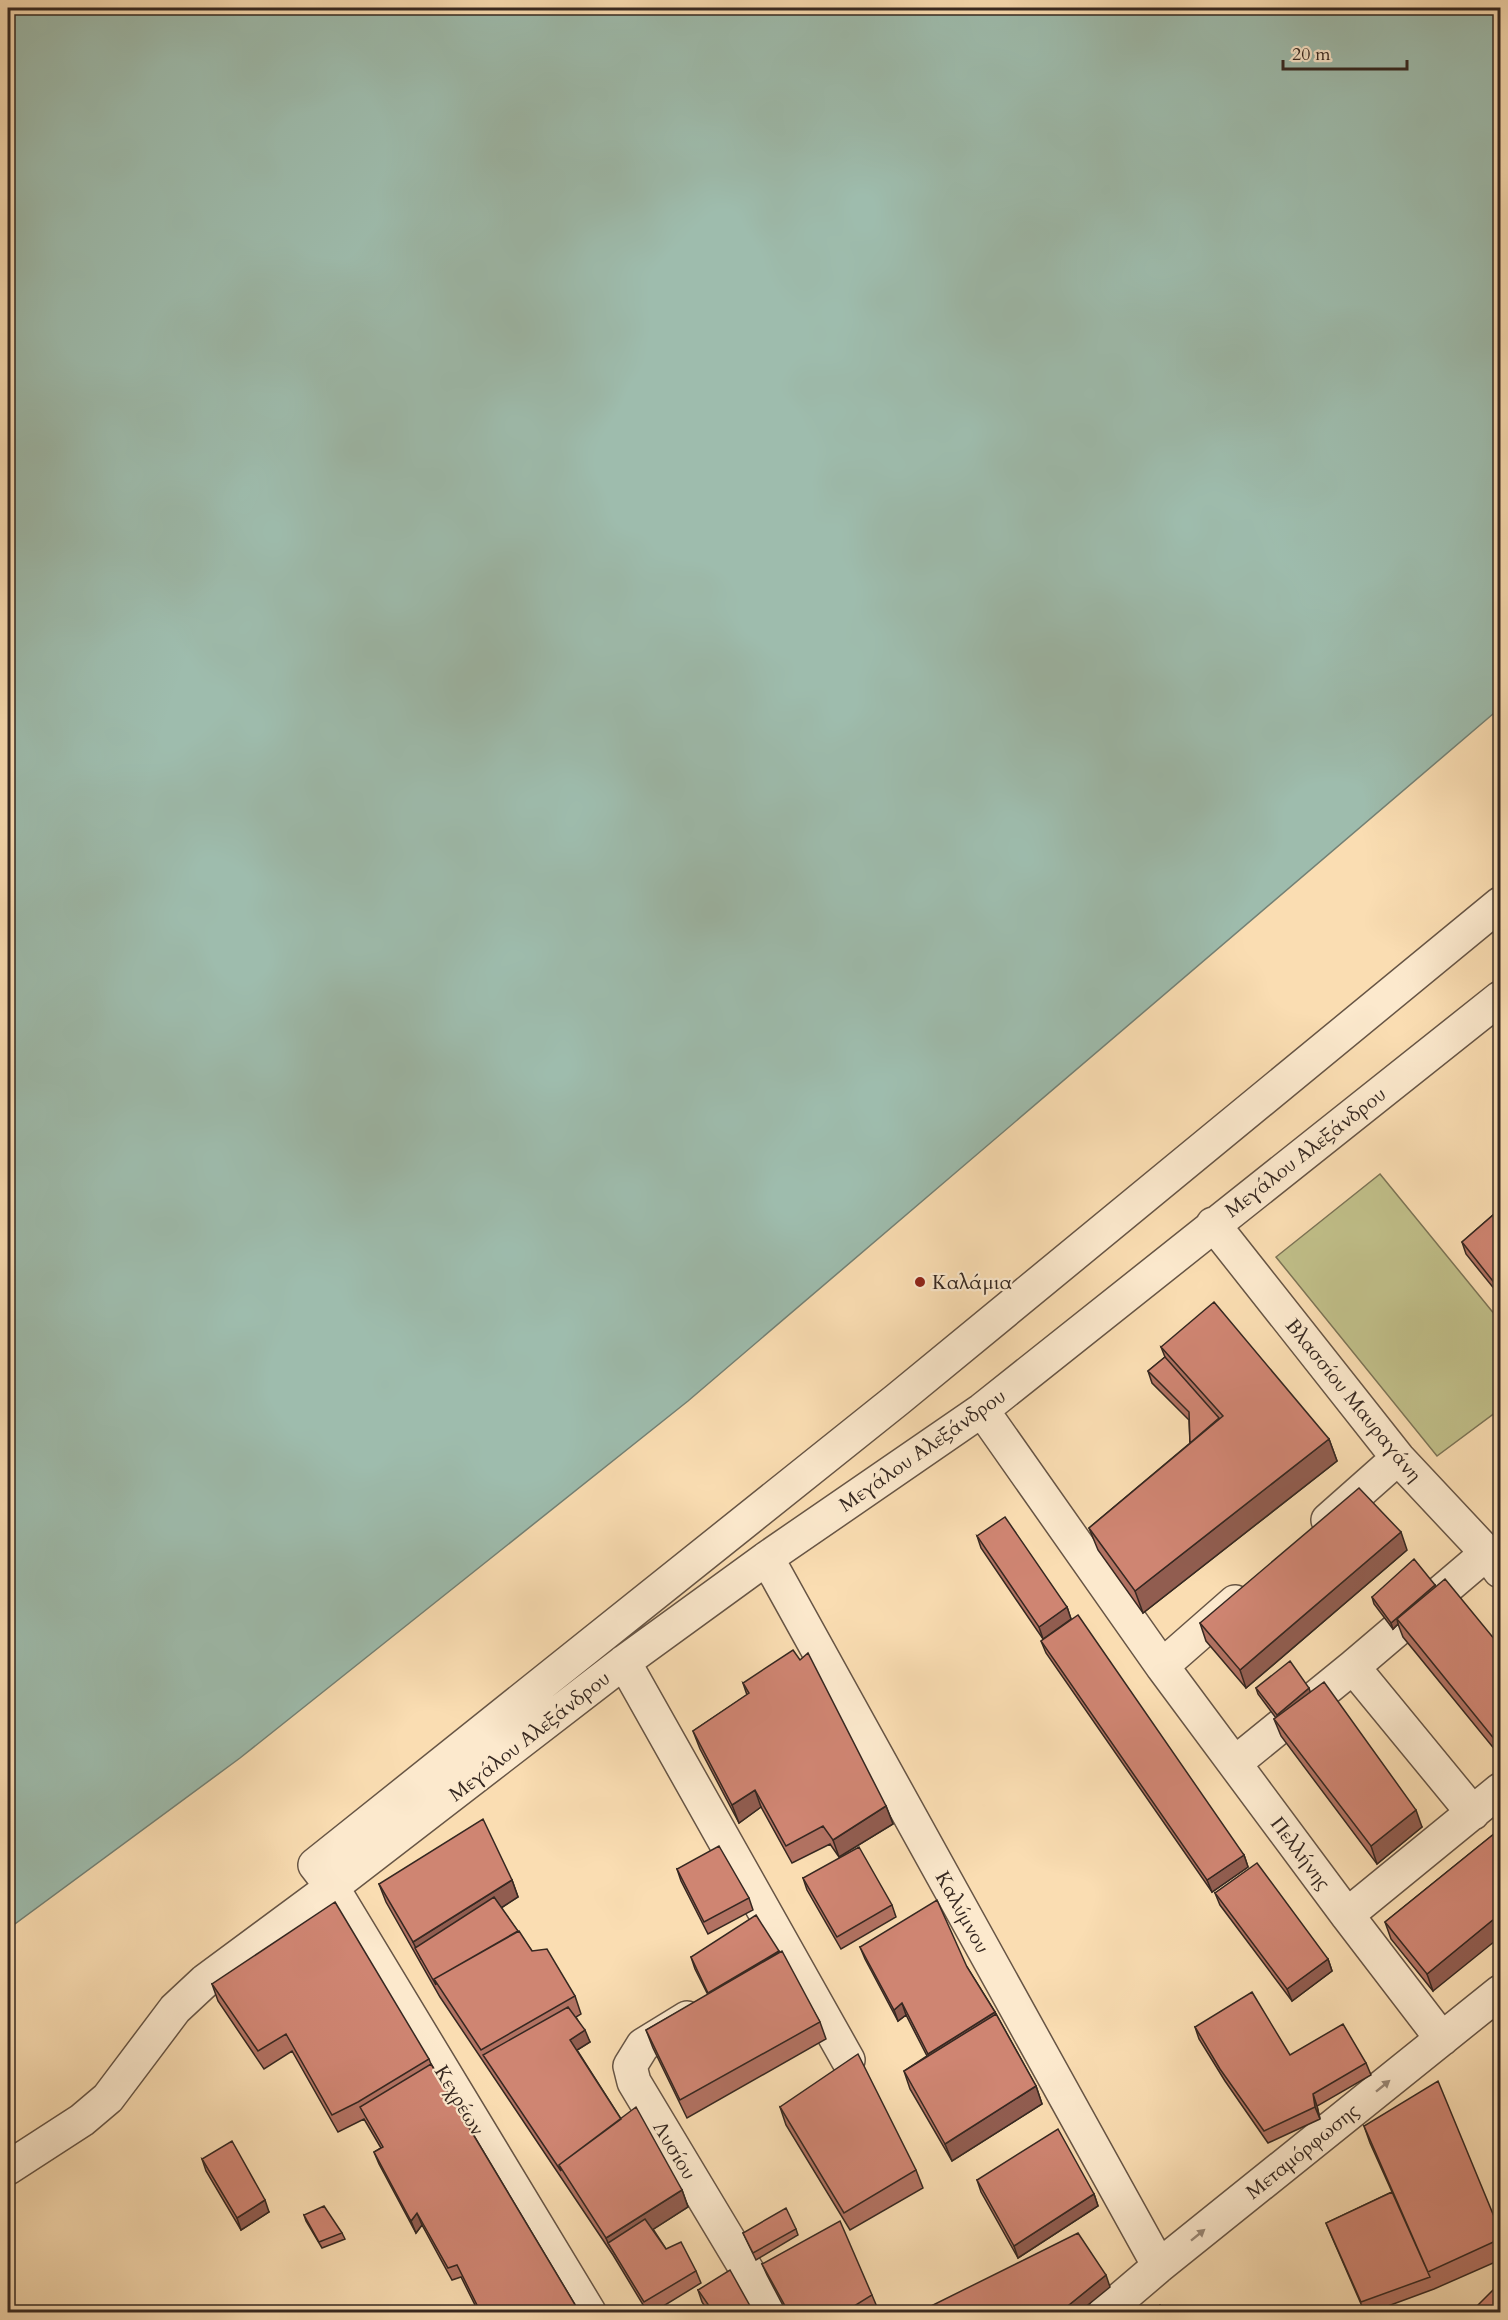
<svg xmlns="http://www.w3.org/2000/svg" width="1508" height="2320" font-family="Cardo,serif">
<rect width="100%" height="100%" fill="#faddb2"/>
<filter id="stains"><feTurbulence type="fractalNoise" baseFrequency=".00333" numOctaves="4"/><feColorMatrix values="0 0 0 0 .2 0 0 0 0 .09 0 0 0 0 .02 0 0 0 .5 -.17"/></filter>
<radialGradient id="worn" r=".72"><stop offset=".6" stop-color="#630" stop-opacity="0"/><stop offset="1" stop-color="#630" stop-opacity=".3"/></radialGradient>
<path fill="#c1c08a" stroke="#7c7456" stroke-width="1.5" d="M1380,1174L1500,1321V1409L1437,1456L1276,1257Z"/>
<path fill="#9ebcad" stroke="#748175" stroke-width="1.5" d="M8,8H1500V708L688,1401L240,1758L8,1929Z"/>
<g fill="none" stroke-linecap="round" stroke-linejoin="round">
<g stroke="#675545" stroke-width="36">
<path id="minor" d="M1213,1224L1398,1458L1487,1553L1500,1571
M982,1410L1162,1666L1347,1915L1442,2039
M1328,1520L1398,1458
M767,1558L1159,2266
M624,1662L848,2060
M1162,1666L1235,1602
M1353,1667L1473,1813
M1235,1763L1353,1667L1487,1553
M1347,1915L1500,1790
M687,2018L643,2045L630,2066L634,2082L772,2312
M8,2168L82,2120L108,2098L175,2009L205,1981L332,1887L624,1662L767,1558L982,1410L1500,998
M589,2312L332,1887L315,1865L898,1399L1500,904
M1105,2312L1159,2266L1500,1992"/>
</g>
<use href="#minor" stroke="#fce9cd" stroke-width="33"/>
</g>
<path fill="#b27262" stroke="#362821" stroke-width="1.5" d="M1500,1209V1296L1466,1254L1462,1242Z
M1161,1347L1329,1439L1337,1461L1143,1613L1098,1550L1089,1528L1190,1443L1189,1420L1152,1383L1148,1371L1165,1357Z
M977,1536L1067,1607L1071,1619L1043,1639L981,1548Z
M1407,1550L1246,1688L1206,1641L1200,1623Z
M1435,1585V1587L1500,1646V1756L1403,1637L1398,1624L1393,1629L1374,1604L1372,1597Z
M1041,1641L1244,1855L1248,1867L1212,1892L1046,1653Z
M743,1683L886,1806L893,1824L839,1857L830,1844L792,1863L761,1807L739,1823L700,1749L693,1731L747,1695Z
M1256,1688L1311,1692L1422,1827L1377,1864L1281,1736L1274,1719L1276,1718L1258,1694Z
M1500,1829L1433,1991L1391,1939L1385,1922Z
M677,1869L749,1898L753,1910L708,1934L681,1881Z
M803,1878L892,1905L896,1917L841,1949L807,1890Z
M512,1880L518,1897L501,1908L532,1951L575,1996L581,2014L576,2017L590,2042L577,2050L621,2119L682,2190L688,2207L653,2229L666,2249L696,2271L701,2283L652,2313H648L613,2255L440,1997L386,1902L379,1884Z
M1215,1893L1328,1959L1332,1971L1292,2001L1220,1905Z
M860,1947L967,1967L995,2012L1036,2086L1042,2104L952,2161L910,2089L904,2071L927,2056L906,2015L898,2021L865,1959Z
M779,1951L820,2022L826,2039L687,2118L653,2048L646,2030L708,1995L695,1969L691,1957Z
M212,1984L429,2059L431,2064L580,2313H479L461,2277L452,2280L422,2225L416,2233L379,2164L374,2152L381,2148L364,2119L338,2132L292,2051L264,2069L218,2001Z
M1195,2027L1290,2055L1366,2063L1371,2075L1317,2106L1320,2119L1268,2143L1225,2081L1199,2039Z
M780,2107L916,2170L923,2188L850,2230L786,2125Z
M1364,2126L1500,2231V2260L1434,2289L1369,2313H1365L1331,2235L1326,2223L1392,2192L1370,2143Z
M202,2159L269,2212L241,2230L206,2171Z
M977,2180L1094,2194L1098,2206L1018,2258L981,2192Z
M304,2215L342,2233L345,2239L322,2248L306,2221Z
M796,2229L798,2235L756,2260L743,2233Z
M762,2264L872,2295L877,2307L867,2313H787L767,2275Z
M698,2290L754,2313H709L702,2302Z"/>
<path fill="#915d50" stroke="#362821" stroke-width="1.5" d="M1329,1439L1337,1461L1143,1613L1135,1591Z
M1401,1532L1407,1550L1246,1688L1240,1670Z
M1435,1585L1437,1591L1397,1619L1398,1624L1393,1629L1391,1623Z
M1067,1607L1071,1619L1043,1639L1039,1627Z
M1309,1688L1311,1694L1279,1721L1277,1715Z
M1500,1736V1754L1495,1740Z
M755,1790L761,1807L739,1823L732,1805Z
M886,1806L893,1824L839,1857L833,1840Z
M1416,1810L1422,1827L1377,1864L1371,1846Z
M1244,1855L1248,1867L1212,1892L1207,1880Z
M512,1880L518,1897L421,1959L413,1942Z
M1500,1914V1937L1433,1991L1427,1974Z
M1328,1959L1332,1971L1292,2001L1287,1989Z
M902,2003L906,2015L898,2021L894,2010Z
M995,2012L999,2024L932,2066L928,2054Z
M585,2030L590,2042L574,2052L570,2040Z
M1036,2086L1042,2104L952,2161L945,2144Z
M1313,2094L1317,2106L1320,2119L1315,2107Z
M682,2190L688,2207L615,2254L608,2243L606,2238Z
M1094,2194L1098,2206L1018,2258L1014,2246Z
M265,2200L269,2212L241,2230L237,2218Z
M417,2213L422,2225L416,2233L411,2221Z
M1106,2275L1110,2287L1078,2313H1059Z"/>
<path fill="#cf8572" stroke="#362821" stroke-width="1.5" d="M1500,1209V1290L1462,1242Z
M1214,1302L1329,1439L1135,1591L1089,1528L1223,1416L1161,1347Z
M1165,1357L1219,1418L1190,1443L1189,1412L1148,1371Z
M1359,1488L1401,1532L1240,1670L1200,1623Z
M1005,1517L1067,1607L1039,1627L977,1536Z
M1414,1559L1435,1585L1391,1623L1372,1597Z
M1445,1579L1500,1646V1736L1495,1740L1397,1619Z
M1078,1615L1244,1855L1207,1880L1041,1641Z
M793,1650L800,1660L808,1653L886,1806L833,1840L823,1826L786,1846L755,1790L732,1805L693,1731L749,1693L743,1683Z
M1290,1661L1309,1688L1277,1715L1256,1688Z
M1324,1682L1416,1810L1371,1846L1274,1719Z
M483,1819L512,1880L413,1942L379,1884Z
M1500,1829V1914L1427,1974L1385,1922Z
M719,1846L749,1898L704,1922L677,1869Z
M859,1847L892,1905L837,1937L803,1878Z
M1257,1863L1328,1959L1287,1989L1215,1893Z
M494,1897L518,1931L434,1979L436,1985L415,1948Z
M937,1900L967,1967L995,2012L928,2054L902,2003L894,2010L860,1947Z
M335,1902L429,2059L358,2102L332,2115L286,2034L258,2051L212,1984Z
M756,1915L779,1951L708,1993L691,1957Z
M519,1931L532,1951L547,1949L575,1996L481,2050L434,1979Z
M782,1951L820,2022L680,2100L646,2030Z
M1252,1992L1290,2055L1343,2024L1366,2063L1313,2094L1315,2107L1264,2131L1220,2069L1195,2027Z
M568,2007L585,2030L570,2040L621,2119L559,2165L561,2171L483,2055Z
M996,2014L1036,2086L945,2144L904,2071Z
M858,2054L916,2170L844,2213L780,2107Z
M431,2064L580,2313H509L508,2311L503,2313H481L457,2265L448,2268L417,2213L411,2221L374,2152L383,2147L360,2107Z
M1438,2081L1500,2231V2239L1428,2272L1364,2126Z
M636,2107L682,2190L606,2238L559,2165Z
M1058,2129L1094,2194L1014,2246L977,2180Z
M232,2141L265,2200L237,2218L202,2159Z
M1392,2192L1430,2277L1361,2302L1326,2223Z
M324,2206L342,2233L319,2242L304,2215Z
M786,2208L796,2229L753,2253L743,2233Z
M645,2219L666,2249L681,2242L696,2271L644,2302L608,2243Z
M840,2221L872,2295L843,2313H789L762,2264Z
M1078,2233L1106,2275L1059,2313H917Z
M730,2270L754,2313H714L698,2290Z
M1500,2283V2313H1470Z
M1160,2305L1164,2313H1147Z"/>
<defs><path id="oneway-solid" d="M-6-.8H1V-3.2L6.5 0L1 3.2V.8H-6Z" transform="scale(1.5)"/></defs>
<g fill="#987">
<use href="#oneway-solid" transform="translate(1383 2086) rotate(-39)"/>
<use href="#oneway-solid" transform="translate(1198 2235) rotate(-39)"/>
</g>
<circle fill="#8f2418" stroke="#fce9cd" stroke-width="2" cx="920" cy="1282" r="6"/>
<g text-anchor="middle" stroke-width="4.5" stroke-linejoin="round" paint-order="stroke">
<g font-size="20" fill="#362821" stroke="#fce9cd">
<text transform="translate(1305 1152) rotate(-38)" y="7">Μεγάλου Αλεξάνδρου</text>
<text transform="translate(1354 1400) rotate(51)" y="7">Βλασσίου Μαυραγάνη</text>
<text transform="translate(922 1450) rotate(-35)" y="7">Μεγάλου Αλεξάνδρου</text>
<text transform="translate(529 1736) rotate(-38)" y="7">Μεγάλου Αλεξάνδρου</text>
<text transform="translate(1301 1853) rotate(53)" y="7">Πελλήνης</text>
<text transform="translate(963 1912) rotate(61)" y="7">Καλύμνου</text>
<text transform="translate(460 2100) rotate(59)" y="7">Κεχρέων</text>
<text transform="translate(675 2150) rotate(59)" y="7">Λυσίου</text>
<text transform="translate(1302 2151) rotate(-39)" y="7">Μεταμόρφωσης</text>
</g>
<g font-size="20" fill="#362821" stroke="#fce9cd" text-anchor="start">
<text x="932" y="1289">Καλάμια</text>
</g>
</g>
<rect width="1508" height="2320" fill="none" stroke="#faddb2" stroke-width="30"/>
<rect x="9" y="9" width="1490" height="2302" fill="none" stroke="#362821" stroke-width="3"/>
<rect x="15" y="15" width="1478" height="2290" fill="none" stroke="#362821" stroke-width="1.5"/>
<path d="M1283 60v9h124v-9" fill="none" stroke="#362821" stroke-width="3"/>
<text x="1292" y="60" font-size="18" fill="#362821" stroke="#fce9cd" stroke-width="4.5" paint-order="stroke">20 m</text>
<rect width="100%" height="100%" filter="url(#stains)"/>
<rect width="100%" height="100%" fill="url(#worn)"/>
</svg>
